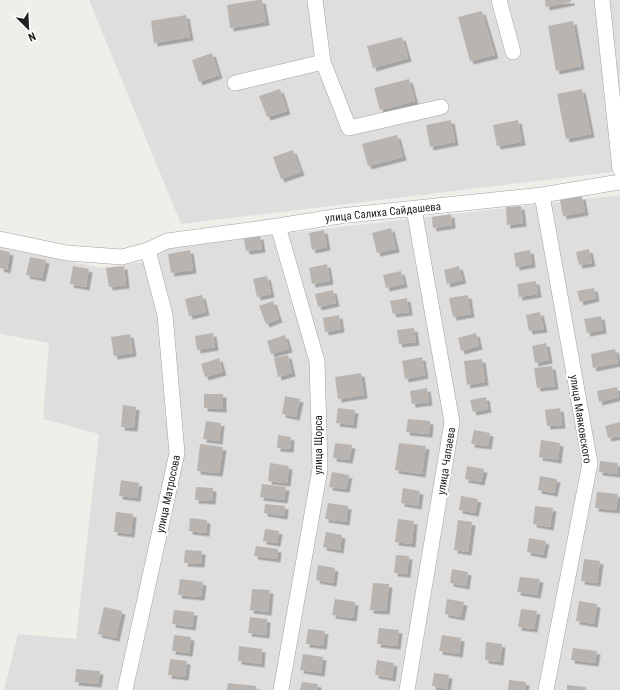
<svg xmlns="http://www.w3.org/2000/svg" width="620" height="690" font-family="'Roboto Condensed',sans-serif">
<defs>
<filter id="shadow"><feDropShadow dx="3.5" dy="3.5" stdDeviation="0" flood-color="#0004"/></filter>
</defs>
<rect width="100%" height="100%" fill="#f0eee9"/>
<path fill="#dfdede" d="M89,0H620V171L181,224Z
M620,195V690H4L18,634L76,639L99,434L43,419L49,343L0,334V246L101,268L157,260L158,248Z"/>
<path fill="#b9b4af" filter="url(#shadow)" d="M258,0H262L266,22L230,28L227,5Z
M545,0H571V2L546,7Z
M482,11L495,55L470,61L458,17Z
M186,15L190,37L154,43L151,21Z
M573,21L581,66L556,71L548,26Z
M402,37L408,58L373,68L367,46Z
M212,53L219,75L199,82L192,60Z
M409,79L415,101L380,110L374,88Z
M280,89L287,111L267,117L259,96Z
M582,89L591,134L566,139L557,94Z
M451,120L455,142L430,147L426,125Z
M518,120L522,142L497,146L493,125Z
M397,135L403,157L368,166L362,144Z
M293,150L301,172L281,179L273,157Z
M582,196L585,212L563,216L560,200Z
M521,206L523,223L507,225L506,207Z
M451,214L452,225L433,228L432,217Z
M391,228L396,249L377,253L372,233Z
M324,230L327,247L312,250L309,233Z
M260,236L262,249L246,251L244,239Z
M589,249L592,263L579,265L576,252Z
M0,250L10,252L7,270L0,268Z
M190,250L193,270L171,273L168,254Z
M530,250L532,264L516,267L514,253Z
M30,257L46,260L42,278L26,275Z
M327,264L330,281L312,284L309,268Z
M73,266L89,269L86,287L70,284Z
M124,266L126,285L109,287L106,268Z
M459,266L463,280L447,284L444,270Z
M401,271L404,284L386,288L383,275Z
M267,276L271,294L257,297L253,279Z
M536,281L538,294L519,297L517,284Z
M594,288L596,298L580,302L577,291Z
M333,290L336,303L318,307L315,294Z
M202,295L206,312L189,316L185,299Z
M468,295L471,314L453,317L449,298Z
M407,298L409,312L393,314L390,301Z
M273,301L279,319L266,324L259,306Z
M540,312L544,329L529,331L526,315Z
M339,315L341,329L325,332L323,318Z
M601,316L603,330L587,333L584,319Z
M414,328L416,342L399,344L397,330Z
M213,333L215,347L197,350L195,336Z
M476,333L479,346L461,351L458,338Z
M130,334L133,353L114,356L111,337Z
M285,335L289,349L271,354L267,341Z
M546,343L549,360L535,363L532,346Z
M615,349L618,363L593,368L591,354Z
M288,355L292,373L278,377L274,358Z
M422,357L425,375L405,379L402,361Z
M219,358L223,372L205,377L201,364Z
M482,359L485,382L467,385L464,361Z
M552,366L555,386L537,388L534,368Z
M361,373L364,395L338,399L335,377Z
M617,387L619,397L599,402L597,391Z
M427,388L429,402L412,404L410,391Z
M204,394H223V409L204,408Z
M285,396L300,399L296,417L282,414Z
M486,397L488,409L473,412L470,400Z
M123,405L136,407L134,428L121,427Z
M338,408L355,410L353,425L336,423Z
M560,408L562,425L547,426L545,410Z
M408,419L430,421L429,434L406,432Z
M206,421L221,423L219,441L203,439Z
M620,422V436L608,438L605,426Z
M474,430L490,433L488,446L471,444Z
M278,435L291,437L290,449L277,448Z
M541,440L560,443L558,460L539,457Z
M335,443L352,445L349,460L333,458Z
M399,443L426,446L422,474L395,470Z
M200,444L223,447L219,473L197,471Z
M600,461L618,463L617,474L599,472Z
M270,463L289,466L287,483L268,481Z
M467,466L484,469L481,482L465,479Z
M332,472L349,475L346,489L329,487Z
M540,476L557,479L554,493L538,490Z
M121,480L139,483L137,498L119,496Z
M262,484L286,487L284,500L260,497Z
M196,487L213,488L212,501L195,500Z
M403,488L420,491L418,506L401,503Z
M597,492L618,494L616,510L595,508Z
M461,496L478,499L475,513L459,510Z
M328,503L348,506L346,522L325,519Z
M265,504L285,506L284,516L264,513Z
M535,506L553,508L550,527L533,524Z
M116,512L133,514L131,534L114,532Z
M190,518L207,520L206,533L189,531Z
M398,519L414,521L412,544L395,542Z
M458,520L472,522L468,552L454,550Z
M265,529L279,531L277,543L263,541Z
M326,532L342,535L340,550L323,547Z
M529,538L546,541L543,555L527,552Z
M256,546L278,549L277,559L254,556Z
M185,550L202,551L201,564L184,563Z
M396,555L409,556L407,574L394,573Z
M584,559L600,561L597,583L581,581Z
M318,565L335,568L333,583L316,580Z
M452,569L468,572L466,586L450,583Z
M520,577L540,579L537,595L517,592Z
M180,579L203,582L201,597L178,595Z
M373,583L389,584L386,611L370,610Z
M252,589L270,590L268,612L250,610Z
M335,599L355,602L353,618L332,615Z
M447,599L464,602L461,617L445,614Z
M579,601L597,604L594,624L576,621Z
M104,607L122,611L116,638L98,634Z
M521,609L537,611L534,629L518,627Z
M174,610L194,612L192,627L172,624Z
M250,617L267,619L266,635L248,633Z
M379,628L399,630L397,646L377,644Z
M308,629L325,631L323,646L306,644Z
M174,635L191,637L189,653L172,651Z
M442,635L461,638L459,654L439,651Z
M486,642L502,644L500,662L485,660Z
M239,646L262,649L261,664L238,661Z
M573,648L597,651L595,663L571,660Z
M303,654L323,657L321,673L300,670Z
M170,659L187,661L185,677L168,675Z
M377,660L394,663L392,678L375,675Z
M76,669L100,671L98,684L75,682Z
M434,673L449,675L447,689L432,686Z
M509,680L526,682L525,690H508Z
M302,682L318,684L317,690H300Z
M228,683L256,686V690H227Z
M567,685L586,687V690H567Z"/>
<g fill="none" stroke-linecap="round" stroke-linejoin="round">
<g stroke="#a2a2a2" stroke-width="16">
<path id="minor" d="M315,0L323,62L349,128L441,107
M499,0L513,52
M602,0L620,169
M235,83L323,62
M542,195L590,463L546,690
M278,226L317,361L320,469L281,690
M0,239L67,253L122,257L148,250L167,241L278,226L340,216L542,195L620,182
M125,690L177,453L165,315L148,250
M407,690L452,422L414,209"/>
</g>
<use href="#minor" stroke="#fff" stroke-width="15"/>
</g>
<g text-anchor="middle" stroke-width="4" stroke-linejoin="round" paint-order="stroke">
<g font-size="11" fill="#212121" stroke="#fff">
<text transform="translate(383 212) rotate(-6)" y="4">улица Салиха Сайдашева</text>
<text transform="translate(581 419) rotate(81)" y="4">улица Маяковского</text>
<text transform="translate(318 445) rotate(-90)" y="4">улица Щорса</text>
<text transform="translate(446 461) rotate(-81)" y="4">улица Чапаева</text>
<text transform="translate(168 494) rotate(-78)" y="4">улица Матросова</text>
</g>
</g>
<g transform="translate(28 28) rotate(156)" stroke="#ffffff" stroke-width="3" paint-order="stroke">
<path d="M0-3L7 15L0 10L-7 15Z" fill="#212121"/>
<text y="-6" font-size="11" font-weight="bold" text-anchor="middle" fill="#212121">N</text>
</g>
</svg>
